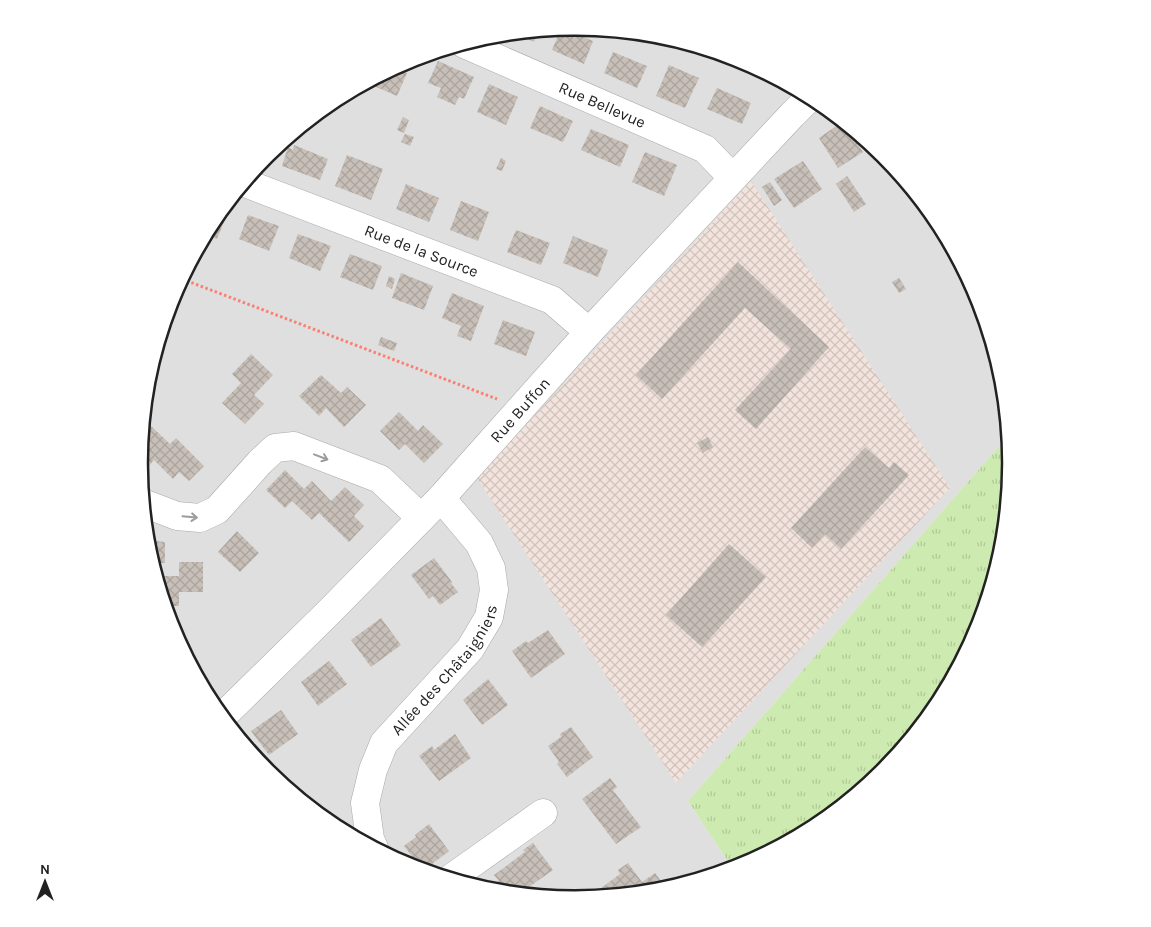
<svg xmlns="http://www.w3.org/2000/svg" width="1151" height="927" font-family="Karla,sans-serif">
<defs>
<pattern id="military-cross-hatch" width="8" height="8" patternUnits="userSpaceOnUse" patternTransform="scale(1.25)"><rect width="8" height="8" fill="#f3e3dd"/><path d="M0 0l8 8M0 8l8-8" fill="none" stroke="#d0c2bd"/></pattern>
<pattern id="grass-tufts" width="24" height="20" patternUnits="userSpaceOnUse" patternTransform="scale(1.25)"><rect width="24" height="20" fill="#cdebb0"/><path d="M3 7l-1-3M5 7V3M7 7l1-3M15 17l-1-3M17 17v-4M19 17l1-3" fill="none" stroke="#b0c997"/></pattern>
<pattern id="building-cross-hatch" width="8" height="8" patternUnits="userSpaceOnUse" patternTransform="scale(1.25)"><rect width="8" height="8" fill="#c7bfb8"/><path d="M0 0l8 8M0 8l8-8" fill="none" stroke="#aba49e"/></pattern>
</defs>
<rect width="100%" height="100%" fill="#f2efe9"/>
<path fill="#e0dfdf" d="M575,28L661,36L743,61L818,101L884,155L938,222L978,297L1003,379L1009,435L688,801L733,869L660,891L575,899L490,891L408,866L333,826L267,772L213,705L173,630L148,548L140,463L148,378L173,296L213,221L267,155L334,101L409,61L491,36Z"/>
<path fill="url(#military-cross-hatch)" d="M751,181L950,488L676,783L477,478Z"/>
<path fill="url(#grass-tufts)" d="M1009,435L1011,464L1003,549L978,631L938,706L884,772L817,826L742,866L733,869L688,801Z"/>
<path fill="url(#building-cross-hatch)" d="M561,29H565L593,41L584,64L552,50Z
M539,31L534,42L515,33Z
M682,42L709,51L723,55L720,62L706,56L704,57L679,45Z
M613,52L647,66L637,88L604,73Z
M438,61L474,77L464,99L459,97L455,105L437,97L441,88L428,83Z
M669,65L699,78L685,108L656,96Z
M395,68L407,73L397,96L367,83Z
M489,84L518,97L506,125L477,112Z
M717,88L751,103L742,124L707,109Z
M540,106L573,121L563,142L530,128Z
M403,117L409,120L404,133L397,130Z
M842,122L863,152L838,168L819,138Z
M591,129L629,145L620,167L581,150Z
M405,134L414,137L410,146L401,142Z
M294,145L328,159L320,180L282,166L288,147L293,150Z
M645,152L677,165L664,196L632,182Z
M347,155L383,169L371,200L335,186Z
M501,158L506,161L502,171L496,169Z
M803,161L822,189L794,208L774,179Z
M847,176L866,204L854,212L836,184Z
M770,182L782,200L774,206L762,187Z
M406,184L439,198L429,222L396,209Z
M461,201L489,212L478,241L450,230Z
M226,206L230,207L217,239L206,235L213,221Z
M248,215L279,226L269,251L239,239Z
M516,230L550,243L541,265L507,252Z
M298,234L331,246L320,271L289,258Z
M573,236L608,250L598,277L563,263Z
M350,254L382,266L373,290L340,277Z
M738,262L829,347L756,429L735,410L791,349L745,308L662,399L636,375Z
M401,273L433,286L424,310L392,298Z
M389,276L395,279L392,289L386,286Z
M899,278L906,289L899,293L892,282Z
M452,293L484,306L471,341L457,336L461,326L442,318Z
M503,320L535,332L526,356L494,344Z
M381,337L397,343L394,351L378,345Z
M251,354L273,375L254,395L264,404L245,424L222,403L241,383L232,374Z
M321,375L341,393L347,387L366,405L344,427L326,408L319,416L299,396Z
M399,412L418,431L423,425L443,444L424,463L405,444L399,450L380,431Z
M150,425L170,444L176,438L204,466L189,481L179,472L173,479L154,460L149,466L140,457L143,433Z
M708,437L713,447L703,453L697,443Z
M865,447L889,468L894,462L909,475L841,549L825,534L812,548L791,528Z
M285,470L304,489L312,481L331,501L345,487L364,505L354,516L364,526L349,542L319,513L312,520L292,501L285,508L266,490Z
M237,531L259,553L240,572L218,552Z
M156,541L165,542V563H156Z
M729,544L766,577L702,647L666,615Z
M434,558L452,582L451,583L458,592L440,605L433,596L429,599L411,575Z
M179,562H203V592H179V606H165L156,576H179Z
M381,618L401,645L371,667L351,640Z
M548,630L565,654L531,678L512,651L526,641L528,643Z
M329,661L347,684L318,706L301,682Z
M488,679L508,705L482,725L463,700Z
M281,710L298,734L269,755L251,731Z
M571,727L593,757L567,777L557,764L559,762L548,746L561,737L560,734Z
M455,734L471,758L439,781L419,756L432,746L434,750Z
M610,778L617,787L613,790L641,827L616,844L582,799Z
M429,824L449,851L423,871L404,846L416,837L415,835Z
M533,843L553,870L519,894L506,891L499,892L494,885L499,881L494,875L525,852L523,850Z
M628,863L642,882L655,873L667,889L594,898L592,895L620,874L618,870Z"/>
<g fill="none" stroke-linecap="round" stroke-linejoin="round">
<g stroke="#a9a9a9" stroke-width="29">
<g id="minor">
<path id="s1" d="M464,44L705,149L733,178"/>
<path id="s2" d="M245,183L552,300L589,332"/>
<path d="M143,503L177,516L200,518L217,510L260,462L275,448L294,446L380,479L421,518"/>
<path id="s3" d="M222,717L329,612L441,498L589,332L792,115L810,97"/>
<path id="s4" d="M374,848L370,839L365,803L373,770L384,743L470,649L489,617L494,590L491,568L479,543L441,498"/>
<path d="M450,879L543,813"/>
</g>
</g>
<path stroke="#fa8072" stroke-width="3" stroke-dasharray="2.5 2.5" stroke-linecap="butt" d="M182,279L497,399"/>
<use href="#minor" stroke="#fff" stroke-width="28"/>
</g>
<defs><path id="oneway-shaft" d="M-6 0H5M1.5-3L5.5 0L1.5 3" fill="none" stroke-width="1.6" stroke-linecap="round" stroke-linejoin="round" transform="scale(1.25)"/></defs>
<g stroke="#9c9c9c">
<use href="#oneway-shaft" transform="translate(321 457) rotate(21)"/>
<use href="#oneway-shaft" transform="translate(190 517) rotate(5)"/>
</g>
<g text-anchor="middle" stroke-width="4.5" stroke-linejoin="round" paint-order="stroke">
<g font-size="16" fill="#222" stroke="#fff">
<text dy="6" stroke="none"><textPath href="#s1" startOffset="151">Rue Bellevue</textPath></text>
<text dy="6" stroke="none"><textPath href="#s2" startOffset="189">Rue de la Source</textPath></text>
<text dy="6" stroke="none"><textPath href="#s3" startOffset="428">Rue Buffon</textPath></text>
<text dy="6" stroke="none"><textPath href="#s4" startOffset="205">Allée des Châtaigniers</textPath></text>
</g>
</g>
<path d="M0 0H1151V927H0ZM148 463a427 427 0 1 1 854 0a427 427 0 1 1-854 0Z" fill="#fff" fill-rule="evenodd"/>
<path fill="none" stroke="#222" stroke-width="2.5" d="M148 463a427 427 0 1 1 854 0a427 427 0 1 1-854 0Z"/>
<g transform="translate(45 882)" stroke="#ffffff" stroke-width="4" paint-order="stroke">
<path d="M0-4L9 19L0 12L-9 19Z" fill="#222222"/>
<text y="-8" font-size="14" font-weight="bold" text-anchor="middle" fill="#222222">N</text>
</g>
</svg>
